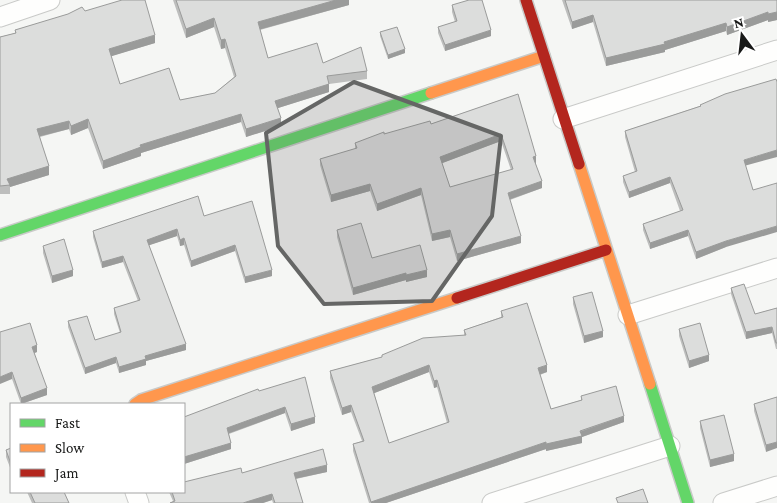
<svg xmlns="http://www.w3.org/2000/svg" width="777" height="503" font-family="'Crimson Pro',serif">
<rect width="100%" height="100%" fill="#f5f6f4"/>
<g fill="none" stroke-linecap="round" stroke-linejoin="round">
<g stroke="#c9cac8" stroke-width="21">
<path id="street" d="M0,17L50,0
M563,119L777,50
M628,315L777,268
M135,492L139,503
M492,503L670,446
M723,503L777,486"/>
</g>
<g stroke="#c9cac8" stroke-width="14">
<path id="fast" d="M0,235L431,93
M650,384L688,503"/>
</g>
<g stroke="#c9cac8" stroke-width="14">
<path id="slow" d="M431,93L544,56
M579,164L650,384
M135,404L141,400L457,298"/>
</g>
<g stroke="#c9cac8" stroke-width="14">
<path id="jam" d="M526,0L579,164
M457,298L606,250"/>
</g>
<use href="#street" stroke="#fefefd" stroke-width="19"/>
<use href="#fast" stroke="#63d668" stroke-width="11"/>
<use href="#slow" stroke="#ff974d" stroke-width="11"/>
<use href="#jam" stroke="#b3261e" stroke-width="11"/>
</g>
<path fill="#bdbebd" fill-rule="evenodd" d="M173,0H349V5L260,30L268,58L323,63L367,71V79L329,84V92L278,108L281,126L246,137L241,122L141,153V156L103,169L88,128L71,135L69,129L40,137L49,175L10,187V194H0V37L15,33V30L85,11L155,43L111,56L120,84L180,100L215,93L234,77L225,48L221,49L214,27L186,38Z
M562,0H777V20L768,22V20L727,35L726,31L665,50V52L606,66L593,22L572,29Z
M452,5L491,36L445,51L438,33V27L455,22L452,12Z
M380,32L405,53L388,59L380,36Z
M518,94L542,188L510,200L521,243L457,261L450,237L432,241L421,195L377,211L370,191L331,202L320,165V159L355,149V143L384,134L431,124ZM501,141L511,170L450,187L442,163Z
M700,105L746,166L726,247L696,259L688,236L650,249L643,230V224L680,211L670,183L629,198L623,182V176L635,172L625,137V131L700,106Z
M204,216L272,276L245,283L235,251L191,267L184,245L180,246L177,236L149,245L186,350L146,361V365L119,373L116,363L85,374L68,327V321L95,340L120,333L114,314V308L138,301L123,262L102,268L93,237V231Z
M337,230L372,258L427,277L406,282V280L353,295L337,237Z
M43,246L73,276L52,283L43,253Z
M731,288L755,314L777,308V349H776L772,333L746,339L731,294Z
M573,297L603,337L584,343L573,304Z
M501,311L547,372L540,375L551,409L581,400V396L624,422L582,437V443L546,451V449L386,503H369L353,451V444L362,441L351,412L342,415L330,378V371L382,357V355L464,335V330L501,317ZM429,372L434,388L437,387L447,423L389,443L374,393Z
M679,329L709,361L689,368L679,336Z
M0,332L37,352L34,353L47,395L21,404L12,379Z
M259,391L315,423L291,431L285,413L229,434L231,449L184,464V417Z
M777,397L766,452L754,411V404Z
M700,421L734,461L710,467L700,428Z
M11,448V470L6,457V450Z
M327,472L296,479L303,503H273L272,500L263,503H170L173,501L169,492H184L242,473Z
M27,492H64L69,503H32Z"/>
<path fill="#9a9b9a" d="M336,0H349V5L258,30V22Z
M768,12V20L727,35V27Z
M777,12V20L768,22V14Z
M593,15V22L572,29V22Z
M214,18V27L186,38V29Z
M726,23V31L665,50V52L606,66V58L664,42Z
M491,30V36L445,51V45Z
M155,35V43L109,57V49Z
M225,39V48L221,49V40Z
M405,49V53L388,59V55Z
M329,84V92L275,109V101Z
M241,114V122L141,153V156L103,169V161L140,145Z
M281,118V126L246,137V129Z
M88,119V128L71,135V126Z
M69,121V129L37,137V129Z
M501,134V141L440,164V157Z
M777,150V157L744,166V160Z
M536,156V163L533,164V157Z
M49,166V175L10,187L7,179Z
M670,177V183L629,198V192Z
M542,181V188L508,200V193Z
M370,184V191L331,202V195Z
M421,188V195L377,211V204Z
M777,226V232L726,247L696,259V252L726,241Z
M177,229V236L147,246V240Z
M450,230V237L432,241V234Z
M688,230V236L650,249V243Z
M521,236V243L457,261V254Z
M184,238V245L180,246V240Z
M235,245V251L191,267V261Z
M123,256V262L102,268V262Z
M73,270V276L52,283V276Z
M272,270V276L245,283V277Z
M427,270V277L406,282V275Z
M406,273V280L353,295V288Z
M772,327V333L746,339V332Z
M603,331V337L584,343V336Z
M186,344V350L146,361V365L119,373V367L145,356Z
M37,345V352L32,354V347Z
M709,355V361L689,368V361Z
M116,357V363L85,374V368Z
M429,365V372L372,394V387Z
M547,365V372L538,375V368Z
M12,372V379L0,384V377Z
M437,380V387L434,388V381Z
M47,388V395L21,404V398Z
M351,405V412L342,415V408Z
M285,407V413L227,434V428Z
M624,416V422L582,437V443L546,451V444Z
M315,417V423L291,431V424Z
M546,442V449L386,503H371V502Z
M777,442V448L766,452V445Z
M231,443V449L184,464V457Z
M734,454V461L710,467V460Z
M327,465V472L294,479V473Z
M272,494V500L263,503H243Z"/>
<path fill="#dcdddc" stroke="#9a9b9a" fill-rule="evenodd" d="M122,0H145L155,35L109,49L120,84L169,68L180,100L215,93L236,76L225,39L221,40L214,18L186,29L176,0H336L258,22L268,58L317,43L323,63L361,47L367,71L327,76L329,84L275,101L281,118L246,129L241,114L140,145L141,147L103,161L88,119L71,126L69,121L37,129L49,166L7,179L10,185L0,186V37L16,33L15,30L68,14L82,7L85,11Z
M469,0H482L491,30L445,45L438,27L457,21L452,5Z
M565,0H777V12L768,14V12L727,27L726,23L664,42L665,44L606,58L593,15L572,22Z
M397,27L405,49L388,55L380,32Z
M776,79L777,82V150L744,160L753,190L777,183V226L726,241L696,252L688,230L650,243L643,224L683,210L670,177L629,192L623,176L637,171L625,131L701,106L700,105L725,94Z
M518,94L536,156L533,157L542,181L508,193L521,236L457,254L450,230L432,234L421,188L377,204L370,184L331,195L320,159L357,148L355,143L384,132V134L430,121L431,124ZM501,134L513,169L450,187L440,157Z
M198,196L204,216L252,201L272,270L245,277L235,245L191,261L184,238L180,240L177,229L147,240L186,344L145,356L146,359L119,367L116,357L85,368L68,321L87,316L95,340L121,332L114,308L140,300L123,256L102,262L93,231Z
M361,223L372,258L420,245L427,270L406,275V273L353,288L337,230Z
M64,239L73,270L52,276L43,246Z
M744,284L755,314L777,308V343H776L772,327L746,332L731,288Z
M592,292L603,331L584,336L573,297Z
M527,303L547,365L538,368L551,409L582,400L581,396L616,386L624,416L580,431L582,436L546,444V442L371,502L353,444L364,441L351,405L342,408L330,371L382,357V355L423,338L466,335L464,330L503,317L501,311ZM429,365L434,381L437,380L449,422L389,443L372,387Z
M30,323L37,345L32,347L47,388L21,398L12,372L0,377V332Z
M700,323L709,355L689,361L679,329Z
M305,377L315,417L291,424L285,407L227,428L231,443L184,457V417L258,389L259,391Z
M777,397V442L766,445L754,404Z
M724,415L734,454L710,460L700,421Z
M11,448V464L6,450Z
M323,449L327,465L294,473L303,503H275L272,494L243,503H170L175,501L172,492H184V482L241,468L242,473Z
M643,489L648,503H618L616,498Z
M30,492H64L69,503H35Z"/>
<path fill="#656665" fill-opacity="0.2" stroke="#656665" stroke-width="4" stroke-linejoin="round" d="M354,82L501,136L492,216L432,301L324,304L278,246L266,133Z"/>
<rect x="10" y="403" width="175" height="90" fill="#ffffff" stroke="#a3a3a3"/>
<rect x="20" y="419" width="25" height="8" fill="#63d668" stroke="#a3a3a3"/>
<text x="55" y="428" font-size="15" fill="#181918">Fast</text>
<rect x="20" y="444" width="25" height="8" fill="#ff974d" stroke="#a3a3a3"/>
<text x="55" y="453" font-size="15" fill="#181918">Slow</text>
<rect x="20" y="469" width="25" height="8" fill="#b3261e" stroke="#a3a3a3"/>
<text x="55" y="478" font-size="15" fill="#181918">Jam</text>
<g transform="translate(742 35) rotate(345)" stroke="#ffffff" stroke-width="4" paint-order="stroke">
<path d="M0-4L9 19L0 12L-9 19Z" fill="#181918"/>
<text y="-8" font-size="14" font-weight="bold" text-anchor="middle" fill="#181918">N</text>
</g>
</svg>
